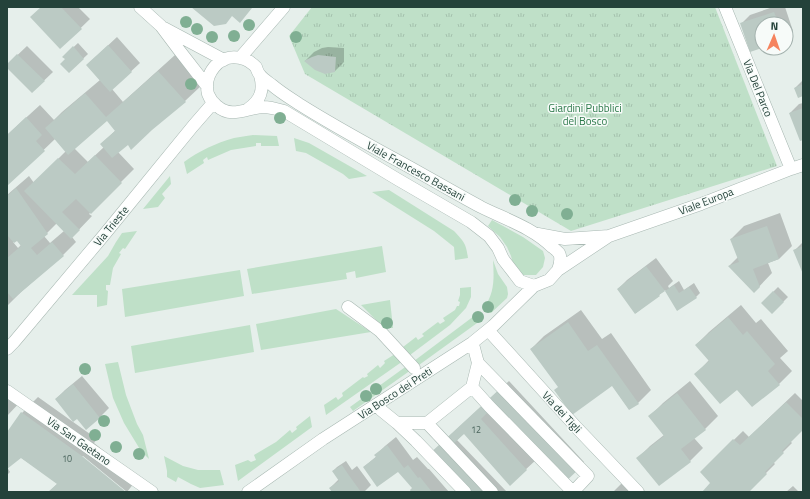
<svg xmlns="http://www.w3.org/2000/svg" width="810" height="499" font-family="'Titillium Web',sans-serif">
<defs>
<pattern id="park-tufts" width="24" height="20" patternUnits="userSpaceOnUse"><rect width="24" height="20" fill="#bfe0c8"/><path d="M3 7l-1-3M5 7V3M7 7l1-3M15 17l-1-3M17 17v-4M19 17l1-3" fill="none" stroke="#a4c1ad"/></pattern>
</defs>
<rect width="100%" height="100%" fill="#e6efeb"/>
<path fill="#bfe0c8" d="M253,135L277,136L279,146H261V143H256V146L231,150L208,160L207,157L203,160L204,163L187,174L184,162C199,151 216,143 234,138C240,137 246,136 253,135Z
M294,138L309,143L367,176L349,179L343,174L306,153L296,151Z
M170,176L171,184L162,194L165,198L158,207L143,209Z
M389,190L454,231C464,242 466,243 468,258L455,260L454,247L434,231L372,192Z
M492,220L523,237L543,251L545,258L543,267L536,275H523L514,268L511,256L507,247L500,237L488,226Z
M137,231L125,249L123,248L119,253L121,254L113,268L110,285H106V290L108,291L107,305L97,307V295H72L108,256L116,242L122,233Z
M382,246L386,272L356,278L355,271L346,273L347,279L252,294L247,269Z
M493,260L498,274L507,287L508,294L507,298L491,313L484,307C495,293 494,277 493,260Z
M240,270L244,296L125,317L122,289Z
M471,287V297L466,308L450,325L410,355L403,347L416,337L418,340L424,336L422,334L438,322L440,324L445,321L443,318L455,310L457,306H459L460,302L458,301L460,295V288Z
M390,300L393,328H384L361,305Z
M336,309L371,332L261,350L256,324Z
M478,313L484,318L419,365L414,361Z
M250,325L254,352L135,373L131,346Z
M395,354L403,361L326,415L324,405L336,397L338,400L343,396L342,393L363,377L364,378L368,376L367,374L378,365L380,368L385,363L384,361Z
M118,362L126,395L137,424L143,435L149,459L141,451L124,423L113,398L105,364Z
M408,365L411,370L353,411L350,407Z
M310,416L312,427L238,481L235,465L248,460L251,462L256,460L254,455L276,442L290,430L292,433L297,429L296,427Z
M164,456L183,466L198,470H220L224,485L200,488L191,484L178,477L176,482L167,477V471Z"/>
<path fill="url(#park-tufts)" d="M312,7H715L777,166L571,231L305,74L289,36Z"/>
<path fill="#0003" fill-rule="evenodd" d="M41,7H78L90,19L60,48Z
M773,7H785L793,31L786,38V24H762V47L741,24L750,15Z
M117,37L140,63L112,89L123,102L175,55L202,85L185,101L151,129L128,144L118,152L134,169L89,214L92,216L72,237L76,242L63,255L21,292L7,306V195L29,176L34,183L66,151L55,139L7,185V135L40,105L54,120L62,112L100,80L87,65ZM107,120L116,130L101,144L104,147L88,162L74,148ZM57,223L64,231L50,243L44,236ZM17,240L21,245L18,248L13,242Z
M78,43L88,54L69,72L66,59L63,57Z
M27,46L53,72L32,92L7,67V65Z
M328,47L344,48V62L335,71L305,61L314,52L322,48Z
M803,80V95L795,88Z
M803,103V138L790,113L799,104Z
M780,213L792,246L779,259L768,263L772,273L754,292L729,266L738,257L731,239L744,226Z
M803,242V272L795,250Z
M656,258L673,281L668,286L669,288L679,281L684,290L694,283L700,293L696,297L677,309L665,290L659,295L636,313L618,289L627,280Z
M778,287L788,297L772,313L762,303Z
M741,305L756,323L761,319L788,351L780,358L792,371L779,384L737,388L696,374L709,360L696,345L709,332Z
M581,310L602,339L611,333L651,390L638,403L629,409L612,385L559,387L531,349L544,336Z
M82,376L109,408L100,417L86,428L77,417L56,399L65,390Z
M509,381L584,462L561,484L537,459L510,484L464,433L457,440L507,492H461L432,452Z
M690,381L718,416L705,429L694,438L703,448L690,461L638,458L650,446L664,435L650,416L663,403Z
M7,388L23,399L7,416Z
M795,393L803,401V428L790,441L792,443L773,462L775,464L747,492H703L712,483L701,472L743,431L749,437Z
M38,397L97,439L94,443L138,478L127,492L83,456L81,457L124,492H49L58,483L20,457L7,467L10,472L7,475V434L22,413Z
M396,437L413,460L417,457L428,469H429L449,492H413V488L398,470L364,467L377,456L376,455L385,446Z
M346,461L352,470L357,466L371,485L364,492H333L330,488L339,479L333,471L337,467Z
M622,483L630,492H613Z
M793,486L799,492H786Z"/>
<path fill="#bbcac4" d="M41,7H61L82,29L60,49L30,17Z
M191,7H251L252,8L240,23L232,16L226,24L214,26Z
M774,12L779,24H762V48L750,52L740,23Z
M108,45L132,72L110,92L86,65Z
M73,46L84,59L69,73L60,64L65,59L62,57Z
M17,54L45,81L32,93L7,68V64Z
M318,55L336,57L335,72L325,74L315,70L304,61L312,57Z
M158,71L186,102L152,130L131,150L128,145L112,158L100,144L115,131L107,121L68,155L45,128L85,93L106,117Z
M803,84V96L798,98L794,88Z
M803,108V140L800,141L789,113Z
M26,117L42,135L36,141L45,151L7,186V135Z
M95,155L122,183L91,214L76,199L62,212L80,230L71,239L24,191L58,158L75,174Z
M16,188L48,234L31,248L37,255L52,242L64,256L13,299L7,292V258L21,246L17,241L14,243L7,235V196Z
M767,226L779,259L753,269L760,287L754,293L728,266L739,262L730,239Z
M803,246V274L793,250Z
M646,266L665,291L659,295L660,296L635,314L617,289Z
M674,285L679,293L689,287L697,298L677,311L665,291Z
M773,291L784,302L772,314L761,303Z
M728,317L743,335L747,331L775,364L768,371L780,385L752,407L737,390L720,404L694,374L709,361L695,345Z
M568,322L588,351L597,345L639,404L629,410L612,386L572,415L554,390L558,387L530,349Z
M73,384L100,418L86,430L77,419L73,422L55,399Z
M504,385L581,467L561,486L489,411L481,419L527,470L510,486L464,434L453,444L499,492H460L426,457Z
M677,393L706,430L681,449L691,462L659,486L636,458L664,436L648,416Z
M786,402L803,419V430L782,451L784,453L765,472L767,474L749,492H702L710,483L700,472L733,439L740,445Z
M21,412L82,456L126,492H48L57,484L21,458L7,469V432Z
M387,445L404,468L408,465L418,478L420,477L432,492H411L410,490L412,488L398,472L377,487L363,467L376,457L374,455Z
M342,465L348,474L361,492H332L329,488L339,481L332,471Z"/>
<g fill="none" stroke-linecap="round" stroke-linejoin="round">
<g stroke="#a8b8b2" stroke-width="13">
<path id="minor" d="M140,7L161,26L179,50L207,86
M725,7L791,169
M164,28L224,60
M240,58L284,7
M248,109C261,100 264,90 260,75
M538,234L565,239L609,236
M534,286L520,281L503,259L498,248L489,236L471,222L397,179L284,111C277,109 270,107 263,107C246,108 232,119 217,106C213,103 210,99 208,94C203,75 219,53 240,58C246,59 252,63 256,67C257,70 258,73 260,75C263,79 268,82 272,85C280,92 290,98 299,104C329,123 360,140 391,157C421,173 451,191 481,207C505,219 533,228 552,247C554,248 557,251 559,253C562,259 560,264 558,270
M348,307L380,331L414,368
M488,330L577,428L638,492
M472,343L474,348L478,363L588,476L573,492
M7,349L14,342L104,235L193,126L213,103
M472,387L489,406L573,492
M7,391L152,492
M377,405L381,410L397,423L416,441L465,492
M397,423H427L472,387L478,363
M427,423L492,492
M248,492L323,439L472,343L493,326L534,286L549,280L558,270L609,236L701,204L791,169L803,165"/>
</g>
<use href="#minor" stroke="#fff" stroke-width="12"/>
</g>
<g fill="#80af93">
<circle cx="186" cy="22" r="6"/>
<circle cx="249" cy="25" r="6"/>
<circle cx="197" cy="29" r="6"/>
<circle cx="234" cy="36" r="6"/>
<circle cx="212" cy="37" r="6"/>
<circle cx="296" cy="37" r="6"/>
<circle cx="191" cy="84" r="6"/>
<circle cx="280" cy="118" r="6"/>
<circle cx="515" cy="200" r="6"/>
<circle cx="532" cy="211" r="6"/>
<circle cx="567" cy="214" r="6"/>
<circle cx="488" cy="307" r="6"/>
<circle cx="478" cy="317" r="6"/>
<circle cx="387" cy="323" r="6"/>
<circle cx="85" cy="369" r="6"/>
<circle cx="376" cy="389" r="6"/>
<circle cx="366" cy="396" r="6"/>
<circle cx="104" cy="421" r="6"/>
<circle cx="95" cy="435" r="6"/>
<circle cx="116" cy="447" r="6"/>
<circle cx="139" cy="454" r="6"/>
</g>
<g text-anchor="middle" stroke-width="3" stroke-linejoin="round" paint-order="stroke">
<g font-size="9" fill="#4a645c">
<text x="476" y="433">12</text>
<text x="67" y="462">10</text>
</g>
<g font-size="11" fill="#24423a" stroke="#f7fbf9">
<text transform="translate(758 88) rotate(68)" y="4">Via Del Parco</text>
<text transform="translate(416 171) rotate(29)" y="4">Viale Francesco Bassani</text>
<text transform="translate(706 201) rotate(-21)" y="4">Viale Europa</text>
<text transform="translate(111 226) rotate(-51)" y="4">Via Trieste</text>
<text transform="translate(395 393) rotate(-33)" y="4">Via Bosco dei Preti</text>
<text transform="translate(562 412) rotate(47)" y="4">Via dei Tigli</text>
<text transform="translate(79 441) rotate(35)" y="4">Via San Gaetano</text>
</g>
<g font-size="11" fill="#2d7a4b" stroke="#f7fbf9">
<text x="585" y="112">Giardini Pubblici<tspan x="585" dy="13">del Bosco</tspan></text>
</g>
</g>
<rect width="810" height="499" fill="none" stroke="#24423a" stroke-width="16"/>
<g transform="translate(774 36) rotate(2)"><circle r="19" fill="#f7fbf9" stroke="#a3b1ad"/>
<path d="M0-3L7 15L0 10L-7 15Z" fill="#f5835e"/>
<text y="-6" font-size="11" font-weight="bold" text-anchor="middle" fill="#24423a">N</text>
</g>
</svg>
